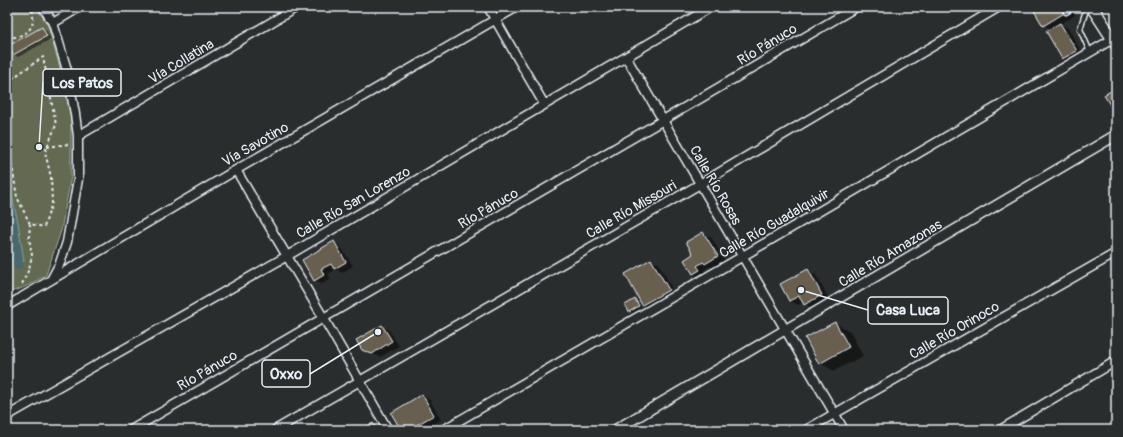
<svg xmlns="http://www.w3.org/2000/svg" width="1123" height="437" font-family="Pangolin,sans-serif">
<rect width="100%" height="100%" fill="#2a2d2e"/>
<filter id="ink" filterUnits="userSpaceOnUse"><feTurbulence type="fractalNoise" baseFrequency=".025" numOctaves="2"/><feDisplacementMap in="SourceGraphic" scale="8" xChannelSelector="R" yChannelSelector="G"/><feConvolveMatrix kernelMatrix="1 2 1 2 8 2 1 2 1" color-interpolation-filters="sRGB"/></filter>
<g filter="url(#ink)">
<path fill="#636b51" stroke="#a6aea4" d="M7,7H37L48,26L60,68L71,117V177L61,231L46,275C34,282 21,291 7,292Z"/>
<path fill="#4a686c" stroke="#899fa4" d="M7,173L18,223L24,261H11L7,229Z"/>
<path fill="#0007" d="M1038,7H1075L1077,10L1074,16L1060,24L1068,28L1083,55L1071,63L1063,59L1047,32L1051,29L1044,25Z
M42,29L47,31L51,39L18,57L13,54Z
M703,233L711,237L725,261L713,268L710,266L704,270L706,275L701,278L694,274L686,260L694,255Z
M334,242L341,247L353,266L342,273L336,269L328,274L331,279L322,284L315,280Z
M651,260L659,264L675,294L650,308L643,304Z
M808,270L816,275L829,299L812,308L805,304L804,302L798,305L790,301L782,285Z
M635,300L637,302L641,308L632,313L630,311Z
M835,323L850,331L863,356L834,371L820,363Z
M382,326L389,330L399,346L380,357L363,349Z
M422,395L430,400L441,420L423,430H402Z
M373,424L380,428L381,430H362Z"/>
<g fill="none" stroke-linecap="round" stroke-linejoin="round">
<path stroke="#4a686c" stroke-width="10" d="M15,247L18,265"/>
</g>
<path fill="#685f50" stroke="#e8f1f8" d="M1036,7H1069L1066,12L1043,26L1033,9Z
M1060,23L1077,51L1062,59L1046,31Z
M42,27L47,36L13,55L8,46Z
M1116,88V115L1104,95Z
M703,232L718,256L705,264L703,262L697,266L700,270L693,274L684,260L693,254L686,242Z
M334,241L346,262L334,269L331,264L321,269L324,275L314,281L302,260Z
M651,259L669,290L642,305L625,274Z
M808,269L822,295L804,305L799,296L789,301L780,284Z
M635,299L639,306L629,312L625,305Z
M835,322L849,347L819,364L805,338Z
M382,325L392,341L372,354L362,350L356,340Z
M422,394L434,415L408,430H401L391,413Z
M373,423L377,430H360Z"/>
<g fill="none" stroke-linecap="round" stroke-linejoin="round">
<g stroke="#e8f1f8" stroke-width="7">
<path id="service" d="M1087,7L1080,29L1090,52
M1066,12L1074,7"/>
</g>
<g stroke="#e8f1f8" stroke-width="11">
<path id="minor" d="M43,7L53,23L67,70L75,114L78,136V179L67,242L60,263L51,280
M488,7L544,104
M53,23L80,7
M626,57L844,430
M78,136L297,7
M236,170L323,317L388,430
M7,306L236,170L517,7
M7,416L287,256L711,7
M131,430C373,289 615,149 856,7
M275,430L700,184L999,7
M443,430L743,256L1116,37
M806,430L1116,253
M1000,430L1116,361"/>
</g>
<g stroke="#e8f1f8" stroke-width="12">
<path id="tertiary" d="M615,430L1116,135"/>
</g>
<g stroke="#e8f1f8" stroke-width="14">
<path id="secondary" d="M1092,7L1116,44"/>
</g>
<path stroke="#e8f1f8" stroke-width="2" stroke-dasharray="3 3" stroke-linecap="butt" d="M7,38C29,36 36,28 32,7
M7,82L43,57L47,77L56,125L45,152L51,177L52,203L44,227L30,224L17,197L10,153L7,146
M47,147L69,144
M22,284L29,269L32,255L29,238L30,224"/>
<use href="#service" stroke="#2a2d2e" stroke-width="4"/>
<use href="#minor" stroke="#2a2d2e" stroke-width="8"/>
<use href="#tertiary" stroke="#2a2d2e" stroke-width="9"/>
<use href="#secondary" stroke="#2a2d2e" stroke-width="11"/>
</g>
</g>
<g text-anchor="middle" stroke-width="3" stroke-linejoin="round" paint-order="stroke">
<g font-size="14" fill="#e8f1f8" stroke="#2a2d2e">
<text transform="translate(767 44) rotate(-31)" y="5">Río Pánuco</text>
<text transform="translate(181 61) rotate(-31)" y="5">Vía Collatina</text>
<text transform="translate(255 144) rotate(-30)" y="5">Vía Savotino</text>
<text transform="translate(716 185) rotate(60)" y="5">Calle Río Rosas</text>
<text transform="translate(353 202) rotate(-30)" y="5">Calle Río San Lorenzo</text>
<text transform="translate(488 208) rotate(-30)" y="5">Río Pánuco</text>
<text transform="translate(631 209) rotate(-30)" y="5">Calle Río Missouri</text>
<text transform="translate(774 223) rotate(-30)" y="5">Calle Río Guadalquivir</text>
<text transform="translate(890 253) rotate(-31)" y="5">Calle Río Amazonas</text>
<text transform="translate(954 330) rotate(-30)" y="5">Calle Río Orinoco</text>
<text transform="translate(207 370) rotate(-30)" y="5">Río Pánuco</text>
</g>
</g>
<path fill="none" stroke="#e8f1f8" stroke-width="1.5" d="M39 147L43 82M801 290L868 310M378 332L310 374"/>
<g fill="#e8f1f8" stroke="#2a2d2e" stroke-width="1.5">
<circle cx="39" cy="147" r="4"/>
<circle cx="801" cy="290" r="4"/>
<circle cx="378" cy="332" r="4"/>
</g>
<g fill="#2a2d2e" stroke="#e8f1f8" stroke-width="1.5">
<rect x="43" y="69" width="78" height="27" rx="4"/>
<rect x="868" y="297" width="80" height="27" rx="4"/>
<rect x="262" y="360" width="48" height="27" rx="4"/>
</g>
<g font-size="15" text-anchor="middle" font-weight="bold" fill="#e8f1f8">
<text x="82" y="88">Los Patos</text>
<text x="908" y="315">Casa Luca</text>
<text x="286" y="379">Oxxo</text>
</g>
<rect width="1123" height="437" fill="none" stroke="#2a2d2e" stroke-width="24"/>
<rect x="12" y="12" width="1099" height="413" fill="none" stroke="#e8f1f8" stroke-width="1.5" filter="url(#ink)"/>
</svg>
